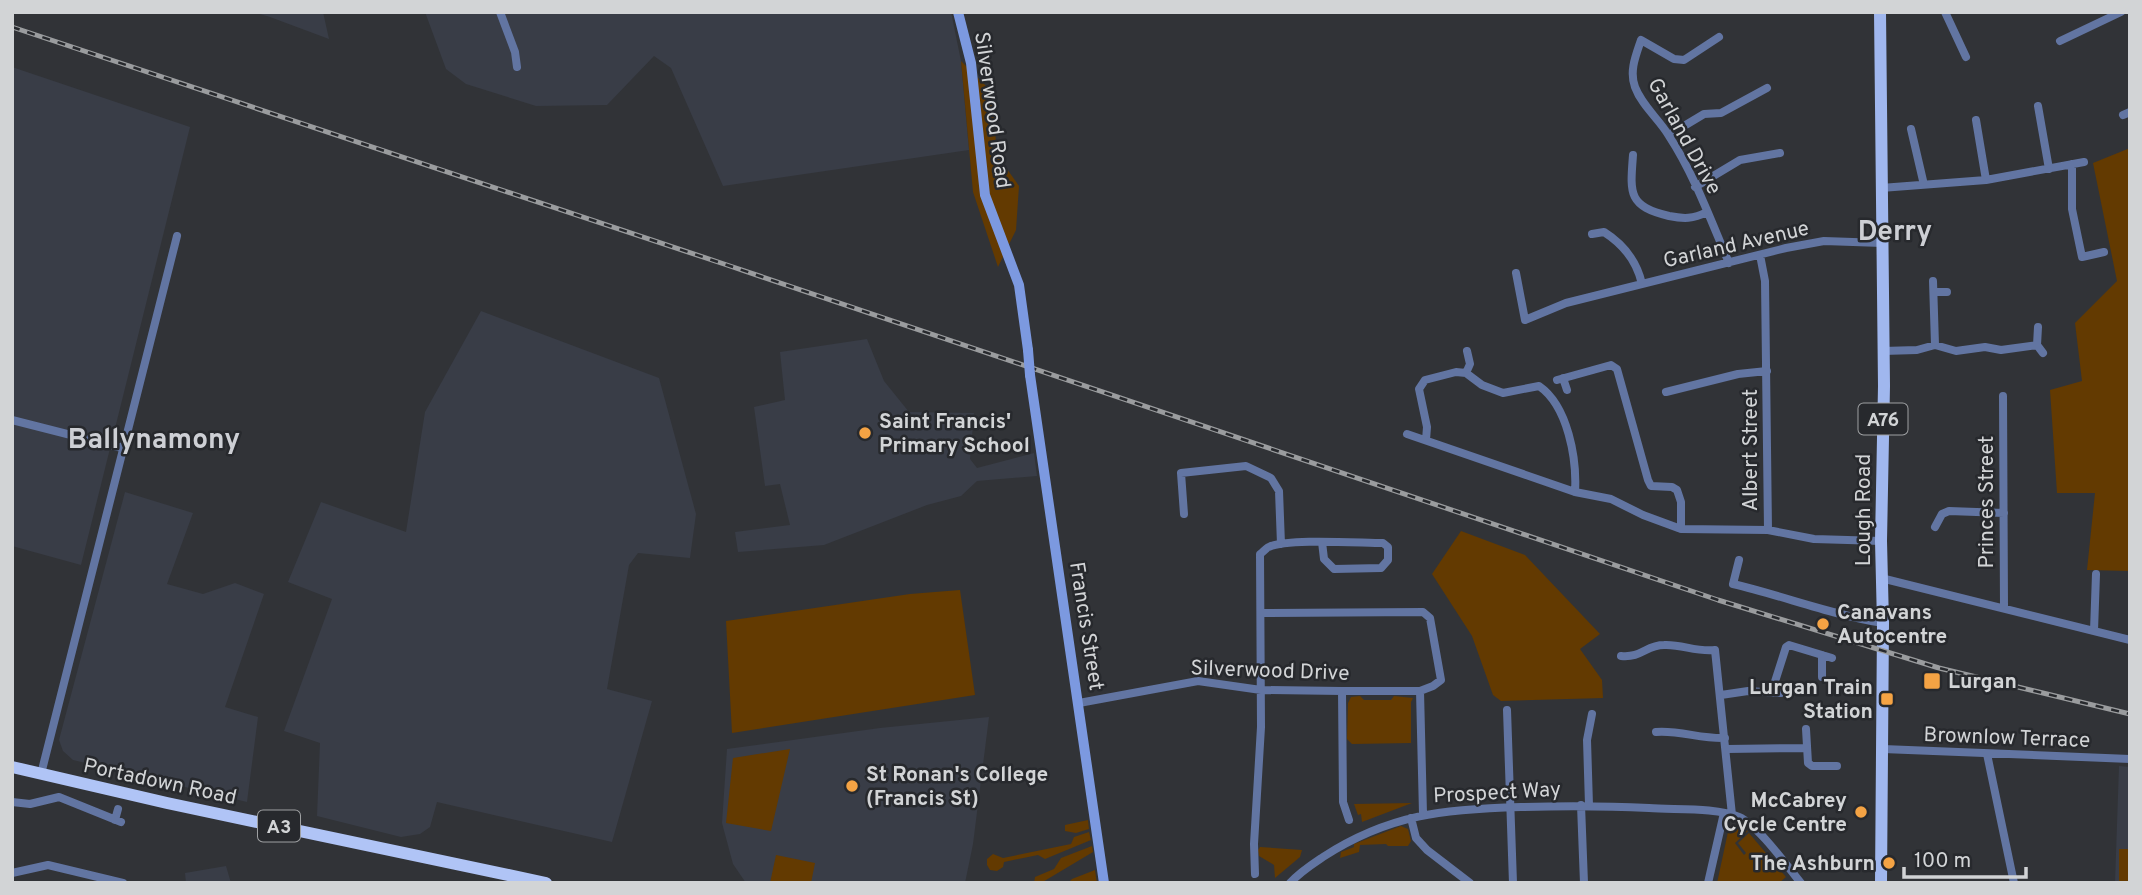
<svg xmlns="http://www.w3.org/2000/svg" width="2142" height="895" font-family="Overpass,sans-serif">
<rect width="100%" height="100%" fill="#313337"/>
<path fill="#393d47" d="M253,12H323L329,39L270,17Z
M425,12H951L961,61L969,150L723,186L671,68L654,56L607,105L536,106L466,84L446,69Z
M12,67L190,127L81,565L12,546Z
M481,311L659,378L696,514L690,558L638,553L629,565L607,689L652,701L612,842L437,802L430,827L420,834L401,837L317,816L320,743L284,731L332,599L288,582L321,502L406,532L425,412Z
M867,339L884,381L909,412L974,413L970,459L977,468L1034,453L1037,476L977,481L961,496L927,505L824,545L738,552L735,532L790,525L780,484L765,486L754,407L785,400L780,352Z
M125,492L193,513L167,584L203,594L235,583L264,594L225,707L258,717L247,802L73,760L63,751L59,740Z
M989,717L973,844L965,883H746L733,864L722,823L727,749L880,728Z
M2119,766L2130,767V883H2115Z
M226,866L231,883H186L185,873Z"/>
<path fill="#633a01" d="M961,61L986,86L993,106L997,155L1019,186L1016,230L998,267L973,192Z
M2130,148V571L2087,570L2095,493H2057L2050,390L2082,381L2075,323L2117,281L2093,163Z
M1461,531L1525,555L1600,634L1580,649L1602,680L1603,698L1501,701L1493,695L1472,636L1432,574Z
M960,590L975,695L732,733L726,621L910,594Z
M1360,696L1364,700H1391L1394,696L1413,698L1411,702V743L1352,744L1347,739L1348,703L1351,697Z
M790,749L771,831L726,823L733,758Z
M1412,803L1362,822L1361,814L1358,815L1354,804Z
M1088,820L1089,829L1076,833L1065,831V825Z
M1401,826L1408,829L1411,841L1408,846H1388L1386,844L1360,845L1359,852L1340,858L1341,852L1354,847V844Z
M1738,826L1748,831L1735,843L1744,855L1746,853L1738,843L1749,833L1786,877L1779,883H1717L1728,832Z
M1089,832L1091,840L1045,859L1038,855L1004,862L1003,867L997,871L990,870L987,865V859L993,854L1003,858L1071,844L1074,837Z
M1092,846L1093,852L1041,883H1034L1035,877L1054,869L1061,858Z
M1260,847L1302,850L1300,857L1275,878L1274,865L1259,856L1258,850Z
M2119,849H2130V883H2119Z
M776,855L815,863L811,883H770Z
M1095,870L1097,883H1068L1072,879Z"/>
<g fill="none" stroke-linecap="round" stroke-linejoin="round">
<path stroke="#6275a2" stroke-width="8" d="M500,12L515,52L517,67
M1945,12L1966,57
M1719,37L1684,60L1674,59L1641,40C1636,55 1629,71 1635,87C1642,106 1659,119 1669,136C1694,174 1711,221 1729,263
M2060,41L2121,12
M2038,106L2049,169
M2123,115L2130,112
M1976,120L1986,180
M1911,129L1924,185
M1669,135L1704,114L1721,113L1767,88
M1633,155C1630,194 1628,206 1669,216C1684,219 1693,219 1707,212
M2072,164V209L2082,257L2104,252
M1695,187L1740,160L1780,153
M1881,188L1986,180L2084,162
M1592,234L1604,232C1623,244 1637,262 1642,284
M1760,255L1765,281L1768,530
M1516,273L1525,320L1566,303L1786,248L1824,241L1882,243
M1933,281L1935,345
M1934,292H1947
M2038,327L2037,345L2043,353
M1883,351L1917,350L1935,345L1956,351L1985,347L2001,350L2037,345
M1466,373L1470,364L1467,351
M1563,378L1567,390
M1557,380L1611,365L1617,369L1648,480L1651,486L1672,487L1677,490L1681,502V529
M1666,392L1738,374L1767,371
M2003,396L2004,608
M12,420L122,448
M1407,434L1575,492L1611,499L1643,515L1681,529L1768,530L1814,539L1881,541
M1426,440L1427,427L1419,389L1425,380L1456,372L1466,373L1482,385L1503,393L1539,386C1568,406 1577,459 1575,492
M1184,514L1181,473L1246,466L1271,478L1279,491L1281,544
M1935,527L1942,514L1949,511L2004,513
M1739,560L1733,584C1784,596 1832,615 1883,623
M1881,578L2130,640
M2094,631L2096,574
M1621,656C1642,658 1646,645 1664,645C1682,644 1695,652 1715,650L1732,815
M1822,677V655
M1342,691L1343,802L1349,820
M1420,691L1423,814
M1772,691L1786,647L1789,645L1832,658
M1721,695L1748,691L1781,693
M1079,703L1198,681L1261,690L1342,691H1420L1433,686L1441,680L1430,618L1423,612L1261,613
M1507,710L1513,883
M1806,729L1808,763L1812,766H1837
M1656,732C1679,730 1701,739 1725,738
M1727,749L1806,748
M1883,749L2130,759
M1987,754L2014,883
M41,774L177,236
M12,802L30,804L59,797L121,822
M1581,805L1584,883
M1589,805L1587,740L1592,714
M1411,818L1416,838L1427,850L1470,883
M115,820L118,809
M12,873L48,865L123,883
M1255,874L1254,844L1261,727L1260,554C1262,553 1267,547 1269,547C1287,538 1360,543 1383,543L1388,547V560L1381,568L1334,569L1324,559L1322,542
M1290,883C1300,872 1311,865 1323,857C1389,814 1445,809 1521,807C1564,806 1606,806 1649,808C1675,810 1716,807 1739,817C1758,825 1787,866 1801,883
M1708,883L1724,813"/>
<path stroke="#7c99e0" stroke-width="10" d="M958,12L971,63L985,195L1019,285L1028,350
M1030,375L1104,883"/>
<path stroke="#a0b7ee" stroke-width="12" d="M1880,12L1884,386L1881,541L1883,623L1881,883"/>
<path stroke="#b0c4f6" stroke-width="12" d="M12,767L167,803L546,883"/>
<g stroke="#9a9c9e" stroke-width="5">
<path id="rail" d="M12,27L727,265L1718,600L1939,668L2130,714"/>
</g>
<use href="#rail" stroke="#27292d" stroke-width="2.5" stroke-dasharray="8" stroke-linecap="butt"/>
<path stroke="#7c99e0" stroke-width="10" d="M1028,350L1030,375"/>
</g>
<g fill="#f4a344" stroke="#27292d" stroke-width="2.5">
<circle cx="865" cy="433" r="7"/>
<circle cx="1823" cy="624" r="7"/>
<rect x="1923" y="672" width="18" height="18" rx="3.5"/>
<rect x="1880" y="692" width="14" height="14" rx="3.5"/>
<circle cx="852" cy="786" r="7"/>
<circle cx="1861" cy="812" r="7"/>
<circle cx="1889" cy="863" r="7"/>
</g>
<g text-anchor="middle" stroke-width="5" stroke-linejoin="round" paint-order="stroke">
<g fill="#27292d" stroke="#9fa1a3" stroke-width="2">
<rect x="1858.5" y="403.5" width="49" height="31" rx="5"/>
<rect x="258" y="810.5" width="42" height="31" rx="5"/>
</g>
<g font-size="19" font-weight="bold" fill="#d2d4d6">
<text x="1883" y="426">A76</text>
<text x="279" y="833">A3</text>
</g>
<g font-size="21" fill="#d2d4d6" stroke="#27292d">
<text transform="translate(993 110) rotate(82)" y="7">Silverwood Road</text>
<text transform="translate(1685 136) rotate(61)" y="7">Garland Drive</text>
<text transform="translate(1736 244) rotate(-13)" y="7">Garland Avenue</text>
<text transform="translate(1750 450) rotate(-90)" y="7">Albert Street</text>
<text transform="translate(1986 502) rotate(-90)" y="7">Princes Street</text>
<text transform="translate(1863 510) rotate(-90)" y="7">Lough Road</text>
<text transform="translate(1087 626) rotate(81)" y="7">Francis Street</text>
<text transform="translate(1270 670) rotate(2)" y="7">Silverwood Drive</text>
<text transform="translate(2007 737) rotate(2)" y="7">Brownlow Terrace</text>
<text transform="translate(160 781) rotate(12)" y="7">Portadown Road</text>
<text transform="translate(1497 792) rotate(-3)" y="7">Prospect Way</text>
</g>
<g font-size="21" font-weight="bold" fill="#d2d4d6" stroke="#27292d" text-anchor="start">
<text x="879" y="428">Saint Francis'<tspan x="879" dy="24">Primary School</tspan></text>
<text x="1837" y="619">Canavans<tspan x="1837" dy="24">Autocentre</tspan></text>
<text x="1948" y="688">Lurgan</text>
<text x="1873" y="694" text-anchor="end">Lurgan Train<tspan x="1873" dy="24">Station</tspan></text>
<text x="866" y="781">St Ronan's College<tspan x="866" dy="24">(Francis St)</tspan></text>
<text x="1847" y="807" text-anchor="end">McCabrey<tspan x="1847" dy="24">Cycle Centre</tspan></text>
<text x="1875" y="870" text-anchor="end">The Ashburn</text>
</g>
<g font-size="28" font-weight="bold" fill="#cdcfd4" stroke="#27292d">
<text x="1895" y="240">Derry</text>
<text x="154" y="448">Ballynamony</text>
</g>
</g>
<rect width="2142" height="895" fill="none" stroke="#d2d4d6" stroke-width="28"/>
<path d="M1904 867v10h122v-10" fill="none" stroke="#d2d4d6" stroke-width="3.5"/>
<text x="1914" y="867" font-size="21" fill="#d2d4d6" stroke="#27292d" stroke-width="5" paint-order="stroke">100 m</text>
</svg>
